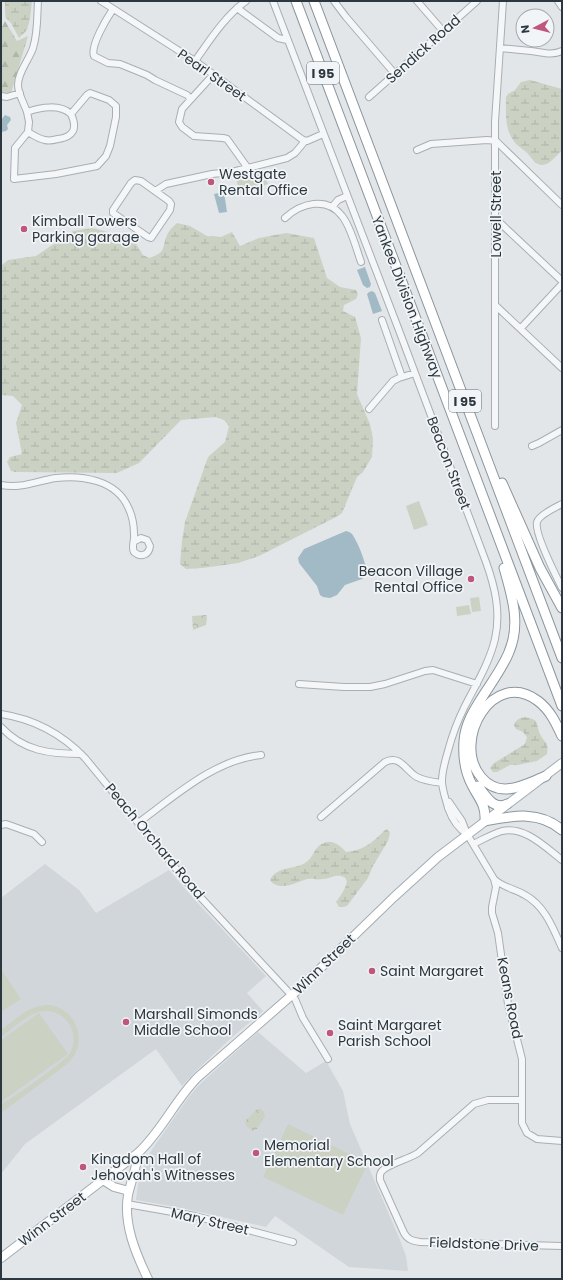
<svg xmlns="http://www.w3.org/2000/svg" width="563" height="1280" font-family="Poppins,sans-serif">
<defs>
<pattern id="forest-firs" width="22" height="20" patternUnits="userSpaceOnUse"><rect width="22" height="20" fill="#cbd2c4"/><path d="M5 1l3.5 6h-7zM16 11l3.5 6h-7z" fill="#aeb5a9"/></pattern>
<pattern id="wetland-marsh" width="20" height="14" patternUnits="userSpaceOnUse"><rect width="20" height="14" fill="#cbd2c4"/><path d="M1 5h8M5 5V1M11 12h8M15 12V8" fill="none" stroke="#aeb5a9"/></pattern>
<pattern id="park-crowns" width="20" height="18" patternUnits="userSpaceOnUse"><rect width="20" height="18" fill="#cbd2c4"/><path d="M2 6a3 3 0 1 1 6 0M12 15a3 3 0 1 1 6 0" fill="none" stroke="#aeb5a9"/></pattern>
</defs>
<rect width="100%" height="100%" fill="#e2e6e9"/>
<path fill="#d1d6db" d="M45,864L79,890L96,913L169,870L194,899L266,976L247,993L263,1011L230,1039L195,1072L182,1086L156,1049L25,1144L1,1174V898Z
M258,1032L306,1073L326,1061L343,1091L350,1124L398,1235L406,1256L408,1271L349,1267L275,1216L266,1227L182,1208L136,1200L138,1184L147,1158L153,1148L188,1098L198,1086L211,1074Z"/>
<path fill="#cbd2c4" d="M263,170L268,184L240,193L236,179Z
M419,501L428,525L414,530L406,506Z
M479,597L481,611L472,612L470,598Z
M469,605L471,614L457,616L456,607Z
M1,969L21,999L1,1012Z
M50,1005C79,1010 89,1046 66,1065L1,1113V1104C12,1099 64,1062 70,1053C82,1032 63,1006 39,1012C27,1015 12,1029 1,1037V1030C16,1019 30,1004 50,1005Z
M39,1013L68,1054L1,1102V1040Z
M288,1124L368,1163L343,1215L263,1177Z"/>
<path fill="url(#forest-firs)" d="M5,21L17,41L28,36L11,93L1,92V29Z"/>
<path fill="url(#wetland-marsh)" d="M5,1H32L30,19L27,30L19,38L11,23L6,18L5,12Z
M530,80L562,89V151C556,155 550,165 542,165C534,165 531,156 526,152C523,149 519,147 516,144C504,130 506,114 506,97L508,94L515,90L521,82Z
M177,223L190,226L207,236L221,237L232,232L240,246L259,238L286,233L314,238L327,278L340,287L356,290L358,294L356,299L344,305L343,311L355,317L361,338L357,394L370,424L373,439L372,457L363,472L357,477L342,513L336,517L259,556L238,563L203,568L186,569L180,564L182,541L185,522L208,457L225,442L229,426L224,420L216,417L181,420L139,463L117,473L15,472L11,471L7,462L10,457L22,454L16,423L22,405L13,396L1,395V266L8,260L36,256L73,231L93,228L133,239L143,255L149,258C168,252 161,247 168,233C170,229 174,226 177,223Z
M525,717C541,720 535,723 540,734C545,744 549,741 547,754L537,761L518,765H510L497,772H493L490,768L494,763L525,744L527,737L523,732L516,729L514,725C517,719 519,718 525,717Z
M387,829L390,833L388,841L373,866L368,878L347,906L343,907H339L336,902C342,894 357,874 335,876C330,877 327,879 323,879C317,880 312,878 307,879C300,881 291,886 283,886C278,886 272,884 270,880C277,866 293,870 305,863C314,858 314,846 324,843C333,839 340,846 346,852C363,851 373,842 384,831Z"/>
<path fill="url(#park-crowns)" d="M206,615L207,617L206,625L193,630L192,616Z
M260,1108L264,1112L265,1116L257,1129L253,1131L246,1126L245,1121L256,1110Z"/>
<path fill="#a1bac5" d="M5,115L10,117L11,120L7,125L8,129L6,131L1,132V120Z
M224,192L227,212L219,213L214,194Z
M365,267L371,284L370,287L367,288L363,285L357,270Z
M372,291L375,293L382,311L373,314L367,294L369,292Z
M346,531C349,532 350,532 352,534C358,542 367,565 367,575L362,579L345,585L337,595L330,598L323,597L320,595L317,586L299,563L298,558L304,549Z"/>
<g fill="none" stroke-linecap="round" stroke-linejoin="round">
<g stroke="#a8aeb3" stroke-width="8">
<path id="minor" d="M101,1L195,61L303,140L307,141L323,134
M273,1L400,333L486,562C495,587 501,612 495,639C489,664 475,686 464,708C457,722 452,736 448,751C445,761 442,771 442,781C442,790 446,799 448,808C452,819 457,828 467,834
M334,1L346,17L395,74
M417,1L443,31
M558,1L562,7
M237,8L278,38L287,40
M113,9C107,18 90,46 94,56L108,63L120,64L147,75L155,80L187,95L191,99
M500,48C510,49 521,50 531,51C542,52 551,56 562,51
M195,61C210,40 225,16 246,1
M213,75L182,109L179,122L182,127L194,136L223,138L227,139L247,167
M1,96L7,97L20,93
M369,97L477,1
M27,112C24,103 18,94 18,85C18,72 29,60 33,48C38,33 37,16 38,1
M28,132L15,148L14,179L56,174L97,166L106,156L110,146L116,117V106L109,100L90,93L87,95L71,114C78,129 73,137 58,139C54,140 49,141 45,140C39,139 33,135 28,132L29,122L27,112C41,107 60,104 71,114
M496,141L562,205
M417,150L431,144L487,140L496,141
M135,180L141,181L169,201L171,204L170,210L151,238L148,237L113,213V210L131,183Z
M155,191L166,184L212,174L232,172L287,158L295,153L305,141
M332,207L338,200L347,196
M285,218C301,203 327,196 342,216C351,227 356,248 361,262
M496,219L562,281
M495,305L562,368
M382,320L402,377
M521,328L562,284
M369,409L393,381L399,378L415,373
M495,426V122L503,1
M532,446L539,443L562,430
M1,485C22,489 36,481 56,478C82,475 116,480 128,507C132,515 134,525 134,534C135,541 131,546 134,552C141,558 149,555 150,546L147,540L141,538L135,541
M562,504C556,507 539,515 537,522C534,533 556,576 562,588
M299,684L344,687H370L385,684L425,671L433,670L477,684
M1,714C34,719 62,734 85,758L191,887L295,999L303,1018L328,1059
M1,727C23,751 50,754 81,754
M449,802L462,821L467,834L494,879L496,887L492,907V913L498,933L508,1004L522,1059V1123L527,1133L537,1139L562,1141
M321,817L385,762C400,754 406,771 417,777C425,781 434,782 442,783
M138,823C175,796 214,760 261,755
M1,825L6,824L9,825L34,834L42,842
M473,844C482,840 492,834 502,831C525,826 545,847 562,860
M494,879C502,887 515,889 525,895C545,906 553,928 562,948
M521,1100H488L474,1104L418,1153C409,1159 388,1164 382,1171C379,1174 380,1177 380,1180L404,1233C408,1240 413,1241 420,1242L562,1246
M127,1204L195,1216L293,1242"/>
</g>
<g stroke="#a3adb3" stroke-width="10">
<path id="major" d="M138,1153C137,1167 131,1181 128,1195C123,1224 136,1254 148,1279
M103,1180L114,1187L129,1191
M1,1258L138,1153C162,1131 175,1100 198,1077L300,988L394,897L438,857L562,763"/>
</g>
<g stroke="#8b969e" stroke-width="11">
<path id="highway" d="M296,1L562,706
M314,1L562,658
M502,483L540,568L562,608
M504,568C512,596 521,624 509,652C503,667 492,682 483,696C474,710 465,724 464,741C463,756 465,772 472,785C479,799 486,804 485,821C512,816 539,810 562,830
M546,776C533,781 519,789 505,789C496,789 487,784 481,777C451,741 493,667 538,701C550,710 556,723 562,736
M478,786C486,796 494,811 507,804"/>
</g>
<use href="#minor" stroke="#f5f6f8" stroke-width="6"/>
<use href="#major" stroke="#fff" stroke-width="8"/>
<use href="#highway" stroke="#fff" stroke-width="9"/>
</g>
<g fill="#bf567b" stroke="#f2f5f7" stroke-width="1.5">
<circle cx="211" cy="182" r="4"/>
<circle cx="24" cy="229" r="4"/>
<circle cx="471" cy="579" r="4"/>
<circle cx="372" cy="971" r="4"/>
<circle cx="126" cy="1022" r="4"/>
<circle cx="330" cy="1033" r="4"/>
<circle cx="256" cy="1153" r="4"/>
<circle cx="83" cy="1167" r="4"/>
</g>
<g text-anchor="middle" stroke-width="3.5" stroke-linejoin="round" paint-order="stroke">
<g fill="#f2f5f7" stroke="#677076" stroke-width="1">
<rect x="307" y="62" width="32" height="22" rx="3"/>
<rect x="449" y="390" width="32" height="22" rx="3"/>
</g>
<g font-size="13" font-weight="bold" fill="#2c373f">
<text x="323" y="78">I 95</text>
<text x="465" y="406">I 95</text>
</g>
<g font-size="14" fill="#2c373f" stroke="#f2f5f7">
<text transform="translate(423 49) rotate(-42)" y="5">Sendick Road</text>
<text transform="translate(212 75) rotate(35)" y="5">Pearl Street</text>
<text transform="translate(496 214) rotate(-90)" y="5">Lowell Street</text>
<text transform="translate(407 297) rotate(69)" y="5">Yankee Division Highway</text>
<text transform="translate(449 463) rotate(69)" y="5">Beacon Street</text>
<text transform="translate(155 841) rotate(50)" y="5">Peach Orchard Road</text>
<text transform="translate(324 964) rotate(-44)" y="5">Winn Street</text>
<text transform="translate(510 998) rotate(79)" y="5">Keans Road</text>
<text transform="translate(52 1219) rotate(-37)" y="5">Winn Street</text>
<text transform="translate(210 1221) rotate(13)" y="5">Mary Street</text>
<text transform="translate(484 1244) rotate(2)" y="5">Fieldstone Drive</text>
</g>
<g font-size="14" fill="#2c373f" stroke="#f2f5f7" text-anchor="start">
<text x="219" y="179">Westgate<tspan x="219" dy="16">Rental Office</tspan></text>
<text x="32" y="226">Kimball Towers<tspan x="32" dy="16">Parking garage</tspan></text>
<text x="463" y="576" text-anchor="end">Beacon Village<tspan x="463" dy="16">Rental Office</tspan></text>
<text x="380" y="976">Saint Margaret</text>
<text x="134" y="1019">Marshall Simonds<tspan x="134" dy="16">Middle School</tspan></text>
<text x="338" y="1030">Saint Margaret<tspan x="338" dy="16">Parish School</tspan></text>
<text x="264" y="1150">Memorial<tspan x="264" dy="16">Elementary School</tspan></text>
<text x="91" y="1164">Kingdom Hall of<tspan x="91" dy="16">Jehovah's Witnesses</tspan></text>
</g>
</g>
<rect width="563" height="1280" fill="none" stroke="#2c373f" stroke-width="4"/>
<g transform="translate(535 28) rotate(263)"><circle r="19" fill="#f2f5f7" stroke="#a3a9ad"/>
<path d="M0-3L7 15L0 10L-7 15Z" fill="#bf567b"/>
<text y="-6" font-size="11" font-weight="bold" text-anchor="middle" fill="#2c373f">N</text>
</g>
</svg>
